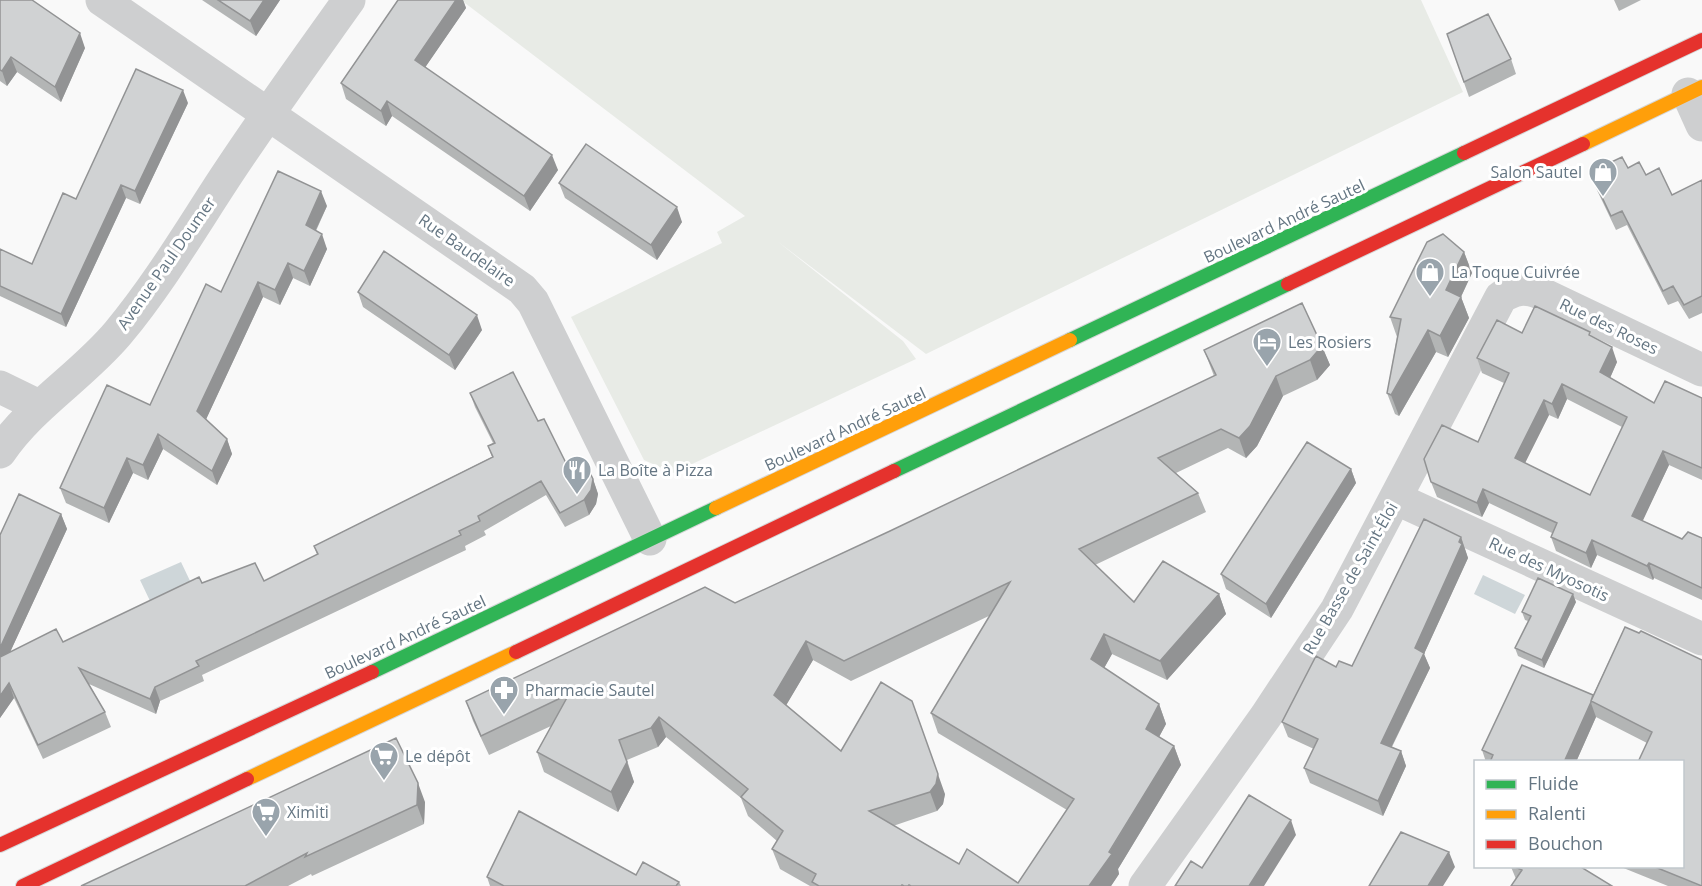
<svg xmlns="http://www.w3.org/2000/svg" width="1702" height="886" font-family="'Open Sans',sans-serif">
<rect width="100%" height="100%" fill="#f9f9f9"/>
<path fill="#e8ebe6" d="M461,0H1421L1463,92L926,354L777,241L903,341L916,359L673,473L644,460L571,317L722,243L717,232L745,216Z"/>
<path fill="#ced6d9" d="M181,562L191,583L151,603L140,580Z
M1483,575L1525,595L1515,614L1474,594Z"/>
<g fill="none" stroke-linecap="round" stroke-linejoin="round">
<g stroke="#d5d6d7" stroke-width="16">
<path id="fast" d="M1070,340L1464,153
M894,471L1288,284
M372,672L716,508"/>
</g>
<g stroke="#d5d6d7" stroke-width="16">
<path id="slow" d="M1583,144L1702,87
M716,508L1070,340
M247,779L516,652"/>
</g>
<g stroke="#d5d6d7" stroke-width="16">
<path id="jam" d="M1464,153L1702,40
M1288,284L1583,144
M516,652L894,471
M0,845L372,672
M23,886L247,779"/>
</g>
<path stroke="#cecfd0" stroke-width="33" d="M102,0L522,289L533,302L650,539
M1688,94L1702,125
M0,387L39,406
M0,452C32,405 82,376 118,333C158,285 190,231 224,179C264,118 307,59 349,0
M1397,499L1702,639
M1145,886L1266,716L1337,609L1501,297C1515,289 1523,287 1538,292L1702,370"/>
<use href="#fast" stroke="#30b455" stroke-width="14"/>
<use href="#slow" stroke="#ff9f0a" stroke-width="14"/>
<use href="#jam" stroke="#e5322d" stroke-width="14"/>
</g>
<path fill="#b3b5b5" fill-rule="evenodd" d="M0,0L85,48L61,102L17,72L7,86L0,81Z
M202,0H280L256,36Z
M398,0H463L466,8L425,67L558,170L530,211L392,116L386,126L346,99L341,83Z
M1614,0H1641L1619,11Z
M1447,34L1511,59L1516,74L1469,97Z
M188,103L140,204L126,198L66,327L0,296V249L32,264L76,199Z
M1628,168L1646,175L1672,195L1702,180V313L1689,319L1678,301L1668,305L1627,225L1616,230L1595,186L1590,172Z
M559,183L682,222L657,260L565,198Z
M327,206L316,231L327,249L310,286L293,278L280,305L263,297L206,419L227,439L232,454L217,485L163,449L148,480L133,473L109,523L66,503L60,488L150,405L221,292Z
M1464,252L1472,273L1461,297L1469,318L1448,357L1436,352L1399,416L1395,414L1387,393L1397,337L1390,317Z
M358,292L482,330L455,370L363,307Z
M1302,303L1330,365L1317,380L1283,396L1257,446L1246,458L1228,448L1176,473L1198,493L1206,512L1095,565L1134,602L1219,594L1226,614L1167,680L1112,654L1104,668L1159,704L1166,724L1159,737L1174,746L1181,765L1118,869L1119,874L1111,886H810L780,869L772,849L777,841L748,816L741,798L666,737L658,747L627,760L634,782L618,812L544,772L537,752L551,726L489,755L473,721L466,701L735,603L890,531L1214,376L1204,350ZM991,615L931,713L938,733L1067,810L1018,883L959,864L893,826L937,811L943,804L945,794L841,751L786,705L813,660L851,681Z
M1522,333L1592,336L1617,362L1610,378L1654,403L1702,398V480L1669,465L1642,521L1682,539L1702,538V600L1654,578L1653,580L1597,555L1591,568L1556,551L1551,537L1552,533L1489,503L1482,517L1437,497L1431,482L1478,442L1504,383L1482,373L1477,358ZM1567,399L1622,427L1590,495L1525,463L1549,415L1558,419Z
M470,393L538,421L568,467L593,479L598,494L596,504L589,515L565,527L546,495L484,531L486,535L465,546L466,550L202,675L204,681L160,701L156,714L89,684L105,712L111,727L43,759L14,698L0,718V535L61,514L67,529L10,652L63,642L202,583L264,581L317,555L314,546L492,457L488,446L493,443L475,407Z
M1351,469L1356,483L1271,618L1226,589L1221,574Z
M1461,537L1468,558L1424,654L1430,668L1392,747L1401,751L1406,766L1383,816L1310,783L1304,768L1314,749L1288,737L1282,722L1336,667L1352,666Z
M1576,602L1544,668L1518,656L1515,648L1528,621L1525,620L1522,612Z
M1625,627L1702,886H1668L1621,867H1683L1647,743L1596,717L1576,762H1486L1482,750L1593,695Z
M425,802L424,824L312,876L311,874L288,886H81Z
M1511,867H1581L1516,879Z
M636,875L679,882L681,886H490L487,877Z"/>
<path fill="#929394" d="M264,0H280L256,36L250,21Z
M456,0H463L466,8L420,75L415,60Z
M80,33L85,48L61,102L55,87Z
M11,57L17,72L7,86L2,71Z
M183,90L188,103L140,204L135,191Z
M387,101L392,116L386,126L381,111Z
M552,155L558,170L530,211L524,196Z
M121,185L126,198L66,327L61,314Z
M321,191L327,206L311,240L306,225Z
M677,207L682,222L657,260L651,245Z
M322,234L327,249L310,286L304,271Z
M1464,252L1472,273L1458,303L1461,297L1469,318L1448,357L1440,336L1446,290Z
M288,263L293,278L280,305L275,290Z
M258,282L263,297L203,426L197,411Z
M477,315L482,330L455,370L449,355Z
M1428,330L1436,352L1399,416L1391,395Z
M1322,346L1330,365L1317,380L1310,360Z
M1612,347L1617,362L1606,387L1600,372Z
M1276,376L1283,396L1257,446L1246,458L1239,438Z
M1562,384L1567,399L1558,419L1552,404Z
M1544,400L1549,415L1520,473L1515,458Z
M158,434L163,449L148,480L143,465Z
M227,439L232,454L217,485L212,471Z
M1663,451L1669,465L1638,531L1632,516Z
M127,458L133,473L109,523L104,508Z
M1351,469L1356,483L1271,618L1266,604Z
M593,479L598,494L596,504L589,515L584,500Z
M1483,489L1489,503L1482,517L1477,503Z
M61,514L67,529L0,674V648Z
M1461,537L1468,558L1424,654L1430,668L1386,758L1381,743L1415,648Z
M1592,540L1597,555L1591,568L1586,553Z
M1649,563L1654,578L1653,580L1647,566Z
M1219,594L1226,614L1167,680L1160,661Z
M1573,594L1576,602L1544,668L1542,660Z
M1104,634L1112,654L1098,679L1091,659Z
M806,641L813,660L781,714L774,695Z
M9,683L14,698L0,718V696Z
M155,687L160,701L156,714L150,699Z
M912,701L945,794L943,804L937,811L930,792Z
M1591,703L1596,717L1576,762H1564Z
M1159,704L1166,724L1153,748L1146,729Z
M659,717L666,737L658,747L651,728Z
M1174,746L1181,765L1118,869L1119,874L1111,886H1089Z
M1401,751L1406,766L1383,816L1378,801Z
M627,762L634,782L618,812L611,792Z
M418,783L425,802L424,824L417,805Z
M1291,820L1296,835L1264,886H1249Z
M1449,852L1455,867L1443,886H1428Z"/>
<path fill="#d0d2d3" stroke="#929394" stroke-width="1.5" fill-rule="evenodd" d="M0,0H32L80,33L55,87L11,57L2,71L0,70Z
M218,0H264L250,21Z
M398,0H456L415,60L552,155L524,196L387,101L381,111L341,83Z
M1488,14L1511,59L1464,82L1447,34Z
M136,69L183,90L135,191L121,185L61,314L0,286V249L32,264L63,193L76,199Z
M586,144L677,207L651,245L559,183Z
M1622,157L1628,168L1639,162L1646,175L1659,168L1672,195L1702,180V296L1684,305L1673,286L1663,291L1622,211L1611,216L1590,172Z
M278,171L321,191L306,225L322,234L304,271L288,263L275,290L258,282L197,411L227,439L212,471L158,434L143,465L127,458L104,508L60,488L107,385L150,405L206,284L221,292Z
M1443,234L1464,252L1446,290L1461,297L1440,336L1428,330L1391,395L1387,393L1401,319L1390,317L1427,242Z
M384,251L477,315L449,355L358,292Z
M1302,303L1322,346L1310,360L1276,376L1250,426L1239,438L1221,429L1158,458L1198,493L1079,549L1134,602L1163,561L1219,594L1160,661L1104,634L1091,659L1159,704L1146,729L1174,746L1109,852L1112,854L1089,886H911L909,885L908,886H904L902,885L901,886H819L812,882L816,874L772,849L783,831L741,797L748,789L659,717L651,728L619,740L627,762L611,792L537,752L569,694L481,736L466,701L705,587L735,603L890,531L1216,375L1204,350ZM1010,582L931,713L1074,799L1018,883L967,849L959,864L869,811L930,792L936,784L938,774L912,701L881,682L841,751L774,695L806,641L844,661Z
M1535,306L1590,332L1589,335L1612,347L1600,372L1654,403L1665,381L1702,398V468L1663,451L1632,516L1682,539L1688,532L1702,538V588L1649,563L1647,566L1592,540L1586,553L1551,537L1557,523L1483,489L1477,503L1431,482L1424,459L1442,425L1478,442L1509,373L1477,358L1497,320L1522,333ZM1562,384L1627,417L1590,495L1515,458L1544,400L1552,404Z
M513,372L538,421L544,419L568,467L583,459L593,479L591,490L584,500L560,513L541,481L478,516L480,521L459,531L461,535L196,661L199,666L155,687L150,699L79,668L105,712L38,745L9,683L0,696V657L56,629L63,642L199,577L202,583L255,563L264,581L318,554L314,546L493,457L488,446L495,443L470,393Z
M1307,442L1351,469L1266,604L1221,574Z
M19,494L61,514L0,648V535Z
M1424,519L1461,537L1459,542L1462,544L1415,648L1424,653L1381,743L1401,751L1378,801L1304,768L1318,739L1282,722L1316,656L1336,667L1339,661L1352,666Z
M1538,578L1573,594L1542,660L1515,648L1531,616L1522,612Z
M1625,627L1639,633L1641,631L1702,660V886L1655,867H1683V762H1638L1652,732L1591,701Z
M1522,665L1593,695L1591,701V702L1564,762H1490L1493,755L1482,750Z
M396,738L418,783L417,805L305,857L307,853L245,886H81Z
M1249,795L1291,820L1249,886H1175L1191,861L1202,868Z
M519,811L636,875L643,862L679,882L676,886H504L487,877Z
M1401,832L1449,852L1428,886H1369Z
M1515,867H1581L1612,886H1511L1522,870Z"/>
<defs>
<g id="shop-pin" transform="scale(1.5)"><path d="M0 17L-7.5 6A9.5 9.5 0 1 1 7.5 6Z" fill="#99a4ac" stroke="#fff"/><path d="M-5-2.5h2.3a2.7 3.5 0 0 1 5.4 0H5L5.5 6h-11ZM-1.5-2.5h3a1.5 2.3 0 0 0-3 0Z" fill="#fff"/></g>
<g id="hotel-pin" transform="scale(1.5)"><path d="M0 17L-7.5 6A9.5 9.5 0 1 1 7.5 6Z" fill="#99a4ac" stroke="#fff"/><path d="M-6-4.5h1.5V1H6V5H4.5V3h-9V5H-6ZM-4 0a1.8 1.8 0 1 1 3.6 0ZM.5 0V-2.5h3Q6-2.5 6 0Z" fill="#fff"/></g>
<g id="restaurant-pin" transform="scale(1.5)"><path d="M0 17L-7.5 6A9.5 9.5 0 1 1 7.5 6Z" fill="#99a4ac" stroke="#fff"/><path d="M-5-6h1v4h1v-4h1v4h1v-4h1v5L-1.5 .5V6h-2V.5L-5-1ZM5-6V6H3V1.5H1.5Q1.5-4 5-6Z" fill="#fff"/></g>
<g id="pharmacy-pin" transform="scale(1.5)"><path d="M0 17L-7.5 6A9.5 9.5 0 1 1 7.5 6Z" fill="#99a4ac" stroke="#fff"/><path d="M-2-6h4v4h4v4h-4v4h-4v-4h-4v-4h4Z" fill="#fff"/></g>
<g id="supermarket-pin" transform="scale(1.5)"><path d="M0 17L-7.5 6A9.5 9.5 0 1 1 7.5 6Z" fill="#99a4ac" stroke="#fff"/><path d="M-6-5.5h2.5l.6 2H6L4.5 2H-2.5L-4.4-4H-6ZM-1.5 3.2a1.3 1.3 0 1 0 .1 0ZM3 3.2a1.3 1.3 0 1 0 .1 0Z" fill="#fff"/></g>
</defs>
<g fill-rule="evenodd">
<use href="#shop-pin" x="1603" y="172"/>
<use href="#shop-pin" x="1430" y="272"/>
<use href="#hotel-pin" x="1267" y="342"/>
<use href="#restaurant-pin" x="577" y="470"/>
<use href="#pharmacy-pin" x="504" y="690"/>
<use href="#supermarket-pin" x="384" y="756"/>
<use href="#supermarket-pin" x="266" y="812"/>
</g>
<g text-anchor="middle" stroke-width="6" stroke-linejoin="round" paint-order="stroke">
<g font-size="16" fill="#657683" stroke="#fff" text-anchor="start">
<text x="1582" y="178" text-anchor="end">Salon Sautel</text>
<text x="1451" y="278">La Toque Cuivrée</text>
<text x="1288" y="348">Les Rosiers</text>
<text x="598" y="476">La Boîte à Pizza</text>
<text x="525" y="696">Pharmacie Sautel</text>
<text x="405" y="762">Le dépôt</text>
<text x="287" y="818">Ximiti</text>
</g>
<g font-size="16" fill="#657683" stroke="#fff">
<text transform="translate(1284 221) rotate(-25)" y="6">Boulevard André Sautel</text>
<text transform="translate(467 250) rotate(35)" y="6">Rue Baudelaire</text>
<text transform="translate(166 263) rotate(-55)" y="6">Avenue Paul Doumer</text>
<text transform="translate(1609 326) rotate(26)" y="6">Rue des Roses</text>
<text transform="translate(845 429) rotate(-25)" y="6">Boulevard André Sautel</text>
<text transform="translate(1549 569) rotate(25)" y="6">Rue des Myosotis</text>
<text transform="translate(1350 578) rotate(-60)" y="6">Rue Basse de Saint-Éloi</text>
<text transform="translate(405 637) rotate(-25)" y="6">Boulevard André Sautel</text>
</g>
</g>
<rect x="1474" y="760" width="210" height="108" fill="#ffffff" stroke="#c1c8cd" stroke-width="1.5"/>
<rect x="1486" y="780" width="30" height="9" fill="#30b455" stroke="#c1c8cd" stroke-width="1.5"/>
<text x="1528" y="790" font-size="18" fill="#657683">Fluide</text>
<rect x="1486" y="810" width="30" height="9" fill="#ff9f0a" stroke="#c1c8cd" stroke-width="1.5"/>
<text x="1528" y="820" font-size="18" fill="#657683">Ralenti</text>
<rect x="1486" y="840" width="30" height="9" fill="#e5322d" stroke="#c1c8cd" stroke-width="1.5"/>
<text x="1528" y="850" font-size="18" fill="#657683">Bouchon</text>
</svg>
